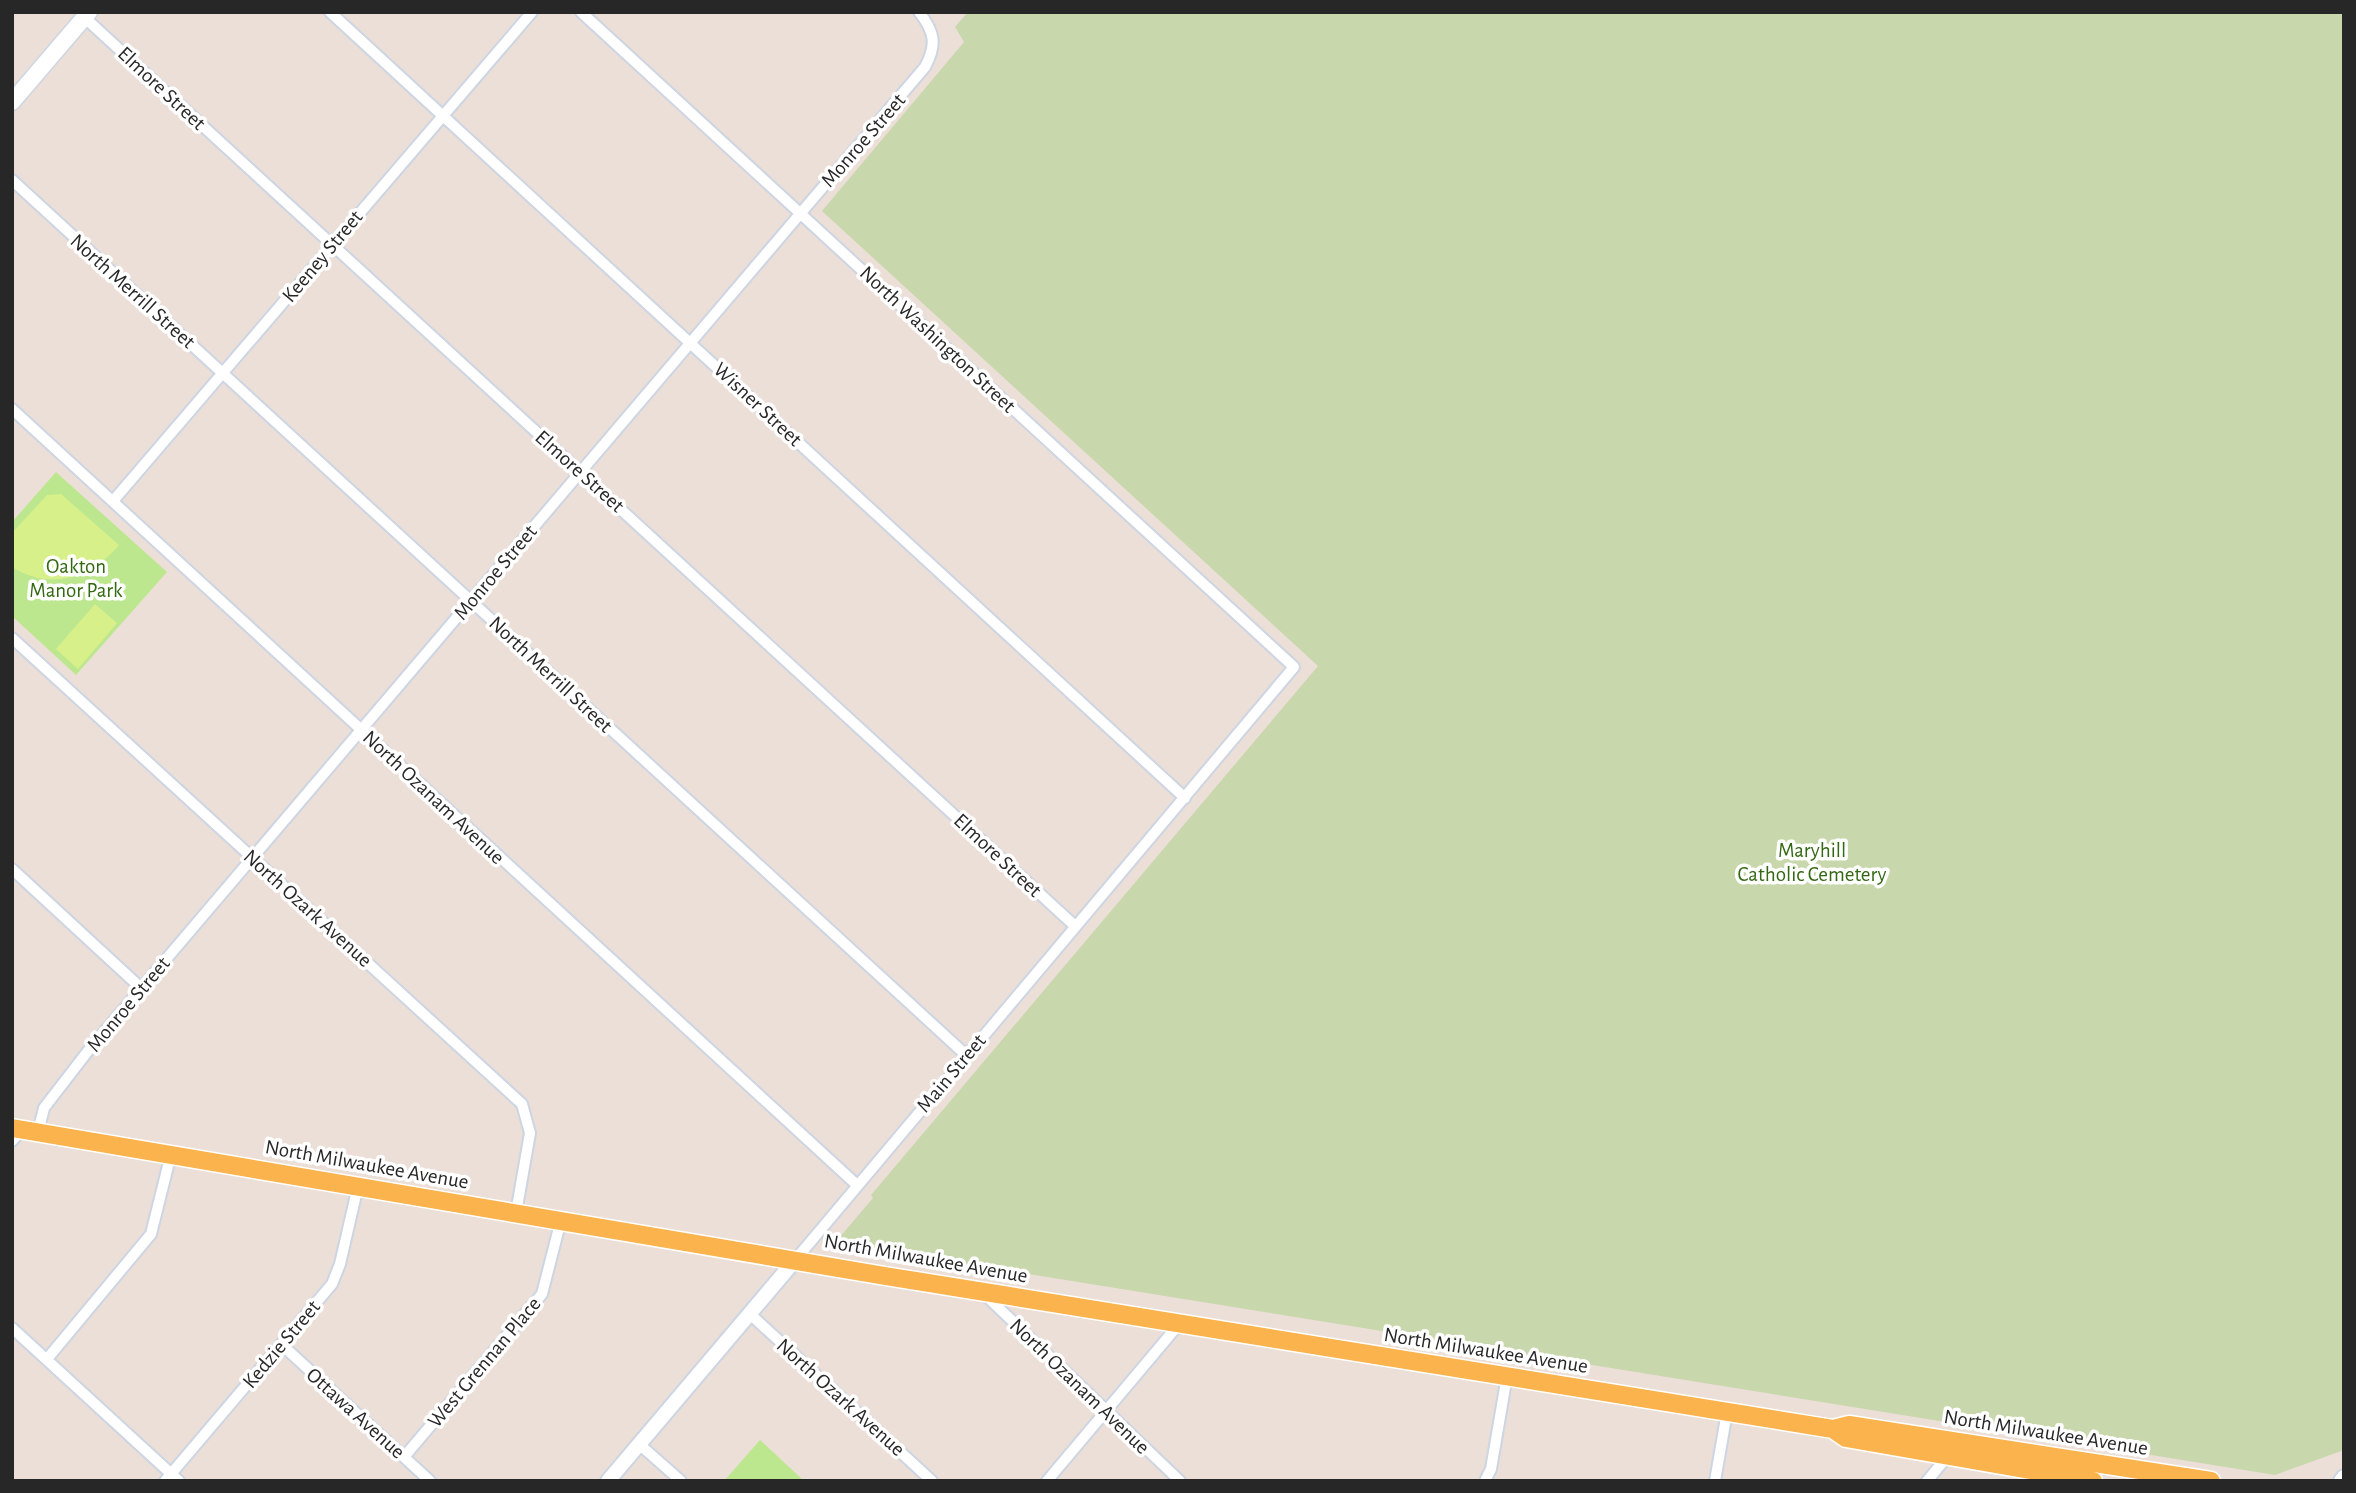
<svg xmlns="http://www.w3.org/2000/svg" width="2356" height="1493" font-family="'Alegreya Sans',sans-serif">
<rect width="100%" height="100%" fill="#ecdfd7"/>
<path fill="#bde78f" d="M56,472L167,572L76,675L12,616V522Z
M760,1440L804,1481H724Z"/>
<path fill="#c9d7ad" d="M968,12H2344V1450L2275,1475L842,1244L839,1238L873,1198L871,1195L1318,666L822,211L964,42L955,27Z"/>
<path fill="#d7f089" d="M61,494L119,545C92,578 49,591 12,567V533L47,495Z
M95,604L117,623L78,669L56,649Z"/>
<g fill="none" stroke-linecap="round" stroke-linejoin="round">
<g stroke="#cdd5e2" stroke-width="14">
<path id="minor" d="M330,12L1185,798
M581,12L1294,667L796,1259
M84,17L1075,926
M12,180L966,1055
M12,409L857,1185
M113,501L532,12
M12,638L522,1104L530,1133L516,1213
M12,869L141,988
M38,1132L44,1108L88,1051L925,67C937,45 935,32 919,12
M12,1141L22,1130
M982,1292L1180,1481
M750,1314L932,1481
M12,1328L179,1481
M281,1344L430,1481
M47,1359L151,1234L171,1154
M639,1444L681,1481
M404,1457L542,1294L561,1220
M165,1481L332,1284L340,1264L358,1186
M1047,1481L1180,1323
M1485,1481L1491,1469L1507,1376
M1715,1481L1727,1412
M1927,1481L1948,1456"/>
</g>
<g stroke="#cdd5e2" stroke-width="18">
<path id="tertiary" d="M608,1481L796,1259
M2341,1481L2344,1477"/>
</g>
<g stroke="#cdd5e2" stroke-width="19">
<path id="secondary" d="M12,102L89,12"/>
</g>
<g stroke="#fff" stroke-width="21">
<path id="primary" d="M12,1128L885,1276L1833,1429L1849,1425L2211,1481
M1833,1429L1846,1438L2093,1481"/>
</g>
<use href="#minor" stroke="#fff" stroke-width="10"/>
<use href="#tertiary" stroke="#fff" stroke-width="14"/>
<use href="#secondary" stroke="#fff" stroke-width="16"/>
<use href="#primary" stroke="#fbb34d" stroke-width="18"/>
</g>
<g text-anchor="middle" stroke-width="7" stroke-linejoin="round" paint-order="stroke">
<g font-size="21" fill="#272727" stroke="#fff">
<text transform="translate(162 88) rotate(43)" y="7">Elmore Street</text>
<text transform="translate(863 140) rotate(-49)" y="7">Monroe Street</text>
<text transform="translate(322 256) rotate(-50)" y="7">Keeney Street</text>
<text transform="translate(133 291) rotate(42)" y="7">North Merrill Street</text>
<text transform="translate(938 339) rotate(43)" y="7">North Washington Street</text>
<text transform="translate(758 404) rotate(43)" y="7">Wisner Street</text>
<text transform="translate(580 471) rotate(42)" y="7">Elmore Street</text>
<text transform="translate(495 572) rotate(-50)" y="7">Monroe Street</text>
<text transform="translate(551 674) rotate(43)" y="7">North Merrill Street</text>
<text transform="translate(434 797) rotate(43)" y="7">North Ozanam Avenue</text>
<text transform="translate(998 855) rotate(43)" y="7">Elmore Street</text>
<text transform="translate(308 908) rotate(42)" y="7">North Ozark Avenue</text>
<text transform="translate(128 1004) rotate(-50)" y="7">Monroe Street</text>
<text transform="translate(951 1073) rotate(-50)" y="7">Main Street</text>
<text transform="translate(367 1164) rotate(10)" y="7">North Milwaukee Avenue</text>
<text transform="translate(926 1258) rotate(10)" y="7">North Milwaukee Avenue</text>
<text transform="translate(281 1344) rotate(-50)" y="7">Kedzie Street</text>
<text transform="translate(1486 1350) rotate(9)" y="7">North Milwaukee Avenue</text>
<text transform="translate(484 1362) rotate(-50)" y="7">West Grennan Place</text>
<text transform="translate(1080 1386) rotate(44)" y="7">North Ozanam Avenue</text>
<text transform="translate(841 1397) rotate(42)" y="7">North Ozark Avenue</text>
<text transform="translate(356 1413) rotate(42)" y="7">Ottawa Avenue</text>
<text transform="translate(2046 1432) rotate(9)" y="7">North Milwaukee Avenue</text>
</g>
<g font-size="21" fill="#346913" stroke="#fff">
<text x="76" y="573">Oakton<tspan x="76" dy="24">Manor Park</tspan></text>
<text x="1812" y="857">Maryhill<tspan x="1812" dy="24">Catholic Cemetery</tspan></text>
</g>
</g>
<rect width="2356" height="1493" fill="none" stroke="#272727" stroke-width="28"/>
</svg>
